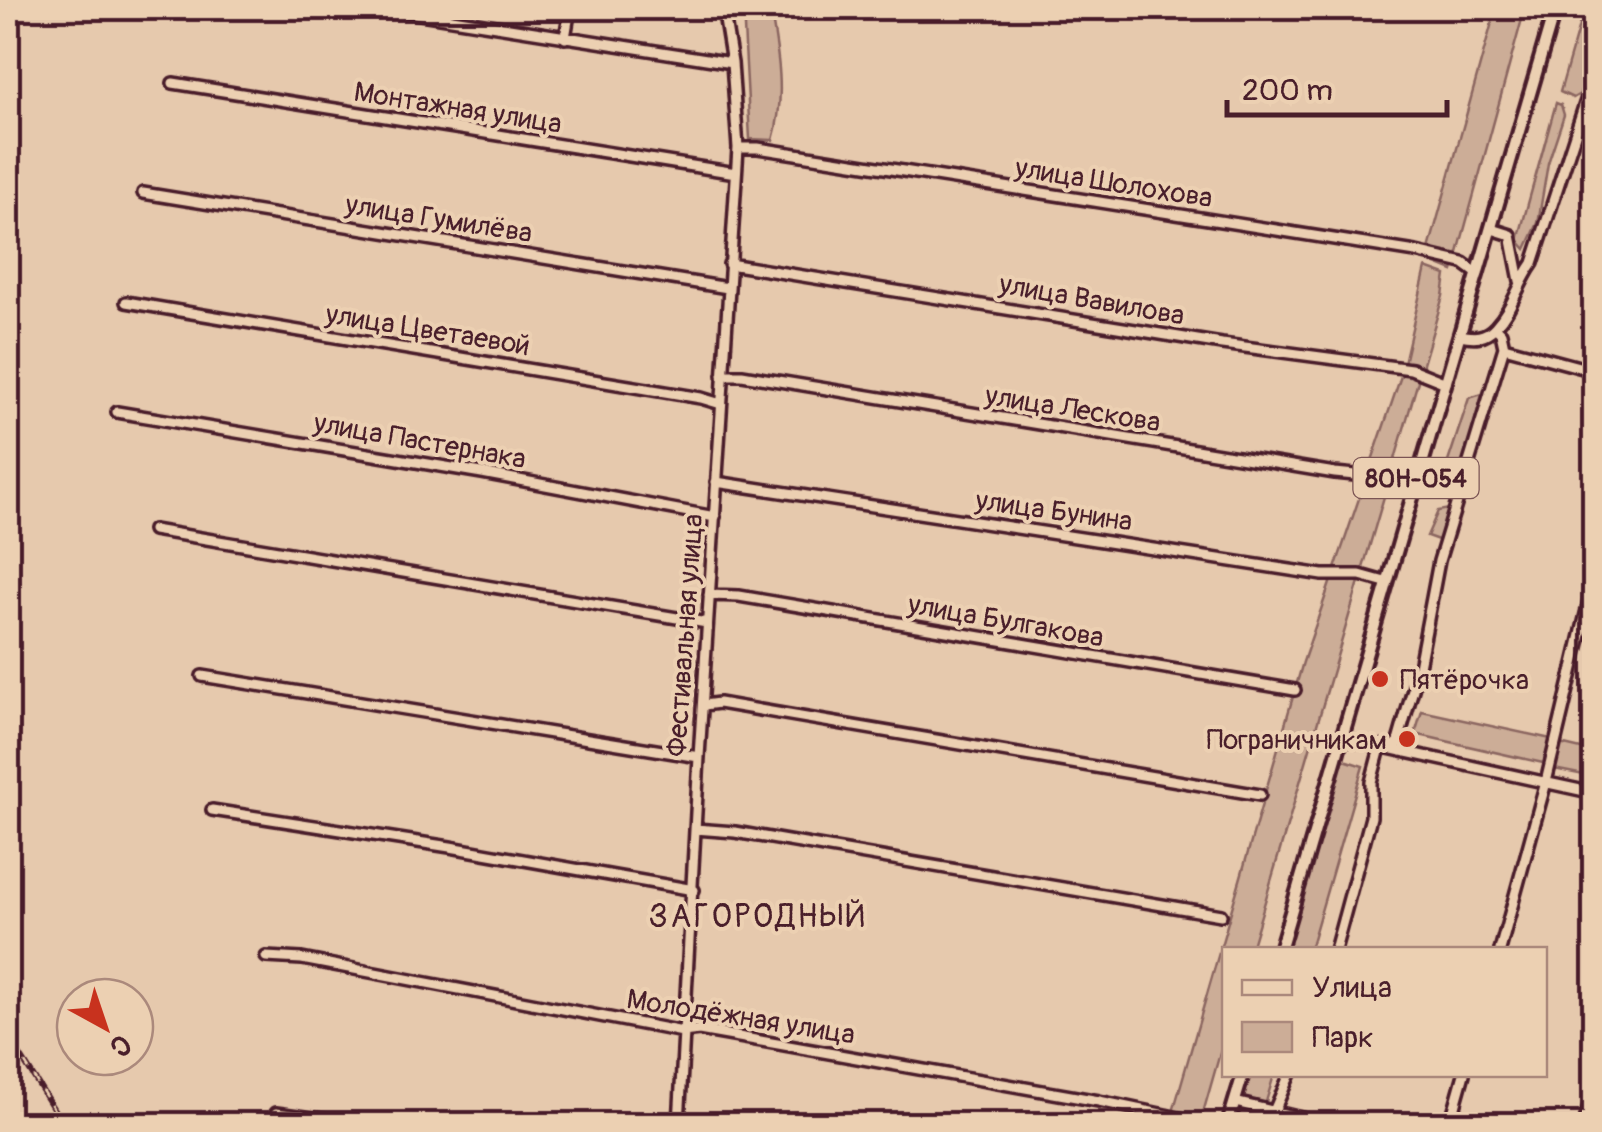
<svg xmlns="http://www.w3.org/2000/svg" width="1602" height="1132" font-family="Pangolin,sans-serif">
<rect width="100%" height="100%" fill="#e6c9ad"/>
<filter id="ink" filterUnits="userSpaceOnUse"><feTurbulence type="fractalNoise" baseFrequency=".01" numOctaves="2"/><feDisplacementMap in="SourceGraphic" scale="20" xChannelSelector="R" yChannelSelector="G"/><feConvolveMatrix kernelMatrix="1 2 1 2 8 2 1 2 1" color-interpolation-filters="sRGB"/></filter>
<g filter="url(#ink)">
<path fill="#d9bba2" d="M837,8H926L923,22Z"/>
<path fill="#ccad97" stroke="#8b6661" stroke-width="2.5" d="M743,8H770C778,51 786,97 773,140L750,139Z
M1496,8H1525L1453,271L1426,260Z
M1584,8H1594V41L1580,94L1573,98L1560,92Z
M1556,103L1561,105L1564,115L1548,163L1538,223L1526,249L1518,240Z
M1426,268L1446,275L1443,296L1251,949L1224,950V1039L1203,1113L1173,1112L1303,662L1401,376Z
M1482,394L1460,476L1454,482L1447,465L1469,398Z
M1449,509L1441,541L1427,536L1438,511Z
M1422,711L1551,739L1543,763L1415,734Z
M1560,744L1594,752V777L1554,769Z
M1341,759L1363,766L1310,949L1286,950Z
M1249,1075H1274L1265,1105L1243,1098Z"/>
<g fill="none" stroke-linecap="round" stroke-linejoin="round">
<g stroke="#4a1f2b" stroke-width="16">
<path id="minor" d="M382,8L732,63
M565,38L570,8
M173,83L736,173
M738,148H758L1416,252L1463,263L1478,274
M143,193L728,288
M1492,229L1511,235L1520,281
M729,264L1222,344L1411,369L1446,383
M126,302L701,398L721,404
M1460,335C1474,338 1485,338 1495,327
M1504,347L1594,371
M723,375H742L1335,473L1415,481
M117,412L482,473L715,517
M1418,471L1441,488L1459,489
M716,482L1323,575H1360L1385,582
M153,530L707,623
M709,595L739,596L1295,690
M202,676L699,757
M704,705L719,703L1260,795
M1342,738L1594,793
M212,810L450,847L694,890
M695,829L735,832L1221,915
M1335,950L1371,817V782L1380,748L1397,745L1418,672L1439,561L1504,347L1501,333L1495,327C1513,308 1518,284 1533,263L1594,76
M1500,950L1546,782L1594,580
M266,957L302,959L683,1032L699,1030L1099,1101L1208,1124
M1235,1102L1326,1124
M276,1113L358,1124
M679,1124L699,757L738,148L732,63L723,8
M1274,1124V1111L1290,1074
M1450,1124L1464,1074
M1584,1124L1594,1089"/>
</g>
<g stroke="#4a1f2b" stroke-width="18">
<path id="major" d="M1280,950L1555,8
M1228,1124L1243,1074"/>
</g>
<use href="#minor" stroke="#ecd0b2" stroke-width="9"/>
<use href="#major" stroke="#ecd0b2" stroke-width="10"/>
<g stroke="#4a1f2b" stroke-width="6">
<path id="rail" d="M8,1036L63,1124"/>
</g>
<use href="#rail" stroke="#ecd0b2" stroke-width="2.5" stroke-dasharray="8" stroke-linecap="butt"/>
</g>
</g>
<g fill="#c8321e" stroke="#ecd0b2" stroke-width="4">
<circle cx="1380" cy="679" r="10"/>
<circle cx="1407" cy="739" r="10"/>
</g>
<g text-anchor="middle" stroke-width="8" stroke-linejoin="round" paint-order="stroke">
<rect fill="#ecd0b2" stroke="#7b5454" stroke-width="2.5" x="1353.5" y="458" width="125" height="40" rx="8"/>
<g font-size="25" font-weight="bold" fill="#4a1f2b">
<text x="1416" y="487">80Н-054</text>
</g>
<g font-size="28" fill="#4a1f2b" stroke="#ecd0b2">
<text transform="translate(458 107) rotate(9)" y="10">Монтажная улица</text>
<text transform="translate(1114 182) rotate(9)" y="10">улица Шолохова</text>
<text transform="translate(439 218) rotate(9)" y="10">улица Гумилёва</text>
<text transform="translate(1092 299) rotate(10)" y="10">улица Вавилова</text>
<text transform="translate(428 329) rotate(9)" y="10">улица Цветаевой</text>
<text transform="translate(1073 408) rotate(9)" y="10">улица Лескова</text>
<text transform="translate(420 440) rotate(10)" y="10">улица Пастернака</text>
<text transform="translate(1054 510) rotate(8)" y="10">улица Бунина</text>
<text transform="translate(1006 620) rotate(10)" y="10">улица Булгакова</text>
<text transform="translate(684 635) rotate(-86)" y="10">Фестивальная улица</text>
<text transform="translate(741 1016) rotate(9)" y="10">Молодёжная улица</text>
</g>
<g font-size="28" fill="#4a1f2b" stroke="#ecd0b2" text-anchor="start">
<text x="1400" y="689">Пятёрочка</text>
<text x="1387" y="749" text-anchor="end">Пограничникам</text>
</g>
<g font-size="32" letter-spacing="2.5" fill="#4a1f2b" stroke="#ecd0b2">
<text x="758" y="927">ЗАГОРОДНЫЙ</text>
</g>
</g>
<rect width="1602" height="1132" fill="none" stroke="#ecd0b2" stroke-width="40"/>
<rect x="20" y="20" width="1562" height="1092" fill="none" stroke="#4a1f2b" stroke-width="4" filter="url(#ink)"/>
<rect x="1222" y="947" width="325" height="130" fill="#ecd0b2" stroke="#ab897c" stroke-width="2.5"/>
<rect x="1242" y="980" width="50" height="15" fill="#ecd0b2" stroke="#ab897c" stroke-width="2.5"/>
<text x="1312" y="997" font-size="30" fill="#4a1f2b">Улица</text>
<rect x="1242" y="1022" width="50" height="30" fill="#ccad97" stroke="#ab897c" stroke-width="2.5"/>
<text x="1312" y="1047" font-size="30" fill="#4a1f2b">Парк</text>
<g transform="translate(105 1027) rotate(140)"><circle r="48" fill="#ecd0b2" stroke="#ab897c" stroke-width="2.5"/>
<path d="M0-8L18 38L0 25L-18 38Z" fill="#c8321e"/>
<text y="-15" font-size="28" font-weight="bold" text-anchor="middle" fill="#4a1f2b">С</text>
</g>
<path d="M1227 100v15h220v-15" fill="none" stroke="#4a1f2b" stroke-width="5"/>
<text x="1242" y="100" font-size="30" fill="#4a1f2b" stroke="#ecd0b2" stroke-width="8" paint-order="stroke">200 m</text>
</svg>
